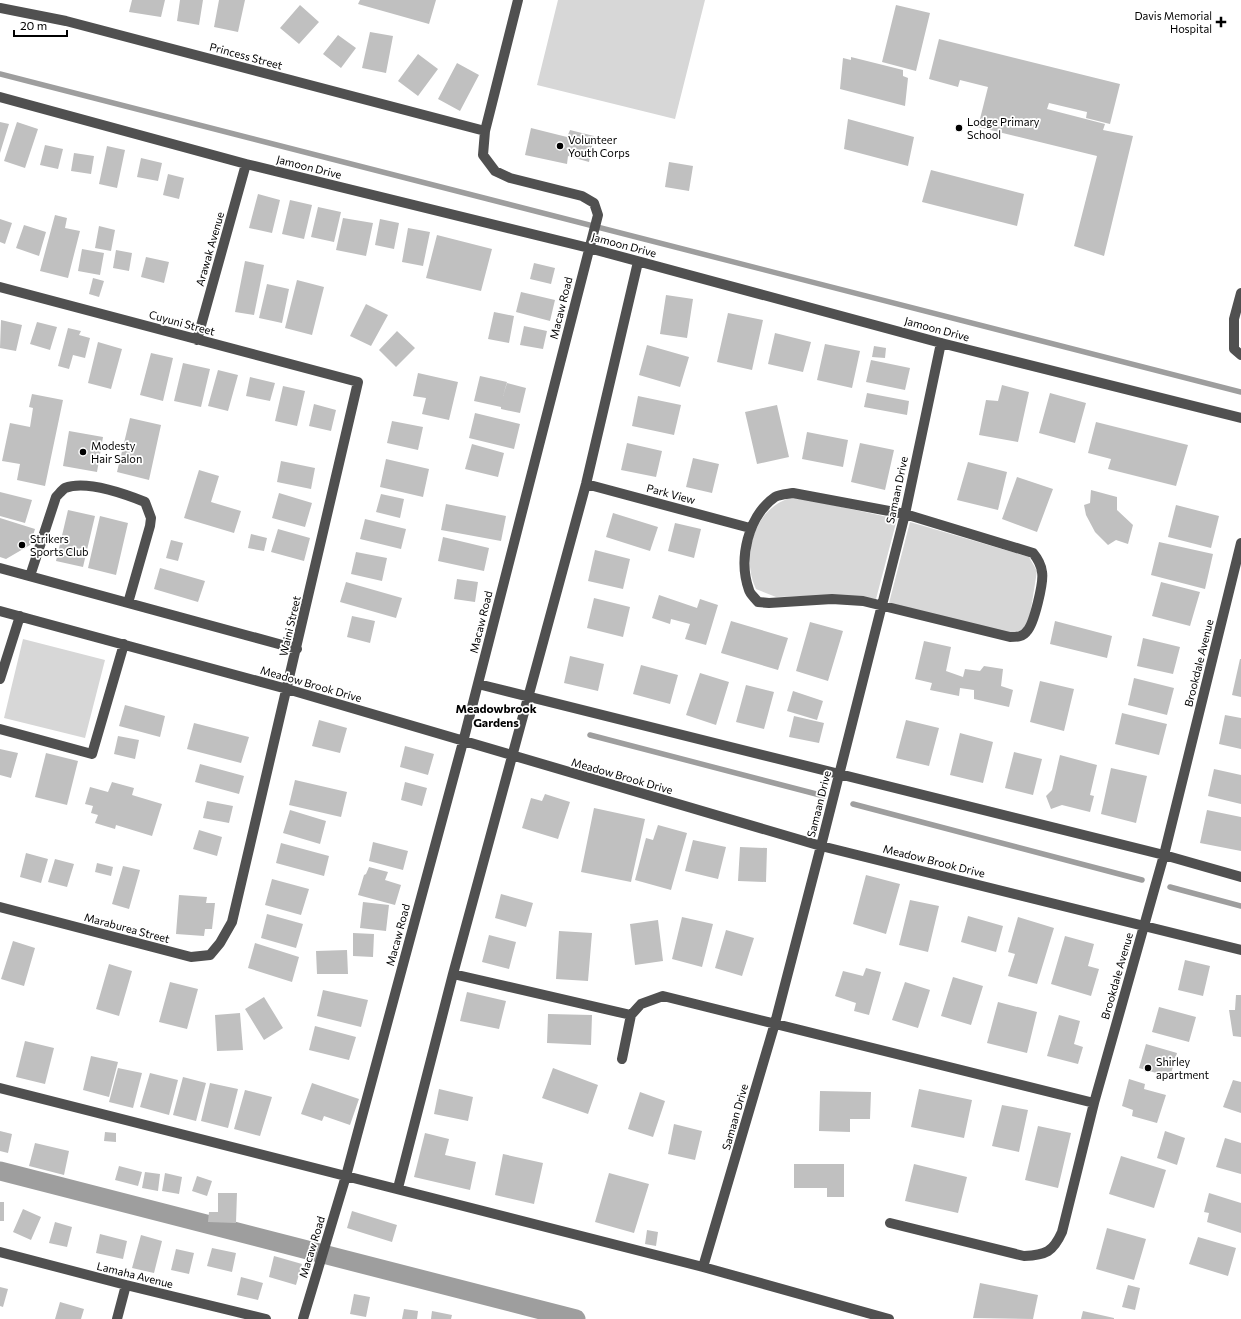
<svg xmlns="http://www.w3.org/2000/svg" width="1241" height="1319" font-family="Commissioner,sans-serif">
<rect width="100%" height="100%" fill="#fff"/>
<path fill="#d7d7d7" d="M558,0H705L675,119L537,85Z
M795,497L897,519L876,599L842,595L776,597L756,589C740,556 755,504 795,497Z
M910,522L1029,557L1037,571L1030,615L1026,625L1022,629L1018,632L1010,633L889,603Z
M23,639L105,660L85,738L4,718Z"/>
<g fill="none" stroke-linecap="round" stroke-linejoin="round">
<path stroke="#9e9e9e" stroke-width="5.5" d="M0,74L1241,392
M590,735L824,796
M853,804L1142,880
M1170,887L1241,906"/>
<path stroke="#9e9e9e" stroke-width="19" d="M0,1171L576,1319"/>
</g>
<path fill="#c0c0c0" d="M132,0H165L161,17L129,12Z
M180,0H203L199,25L177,21Z
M219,0H245L238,32L214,27Z
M360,0H436L429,24L358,4Z
M300,5L319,22L299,44L280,28Z
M896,5L930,13L916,71L882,62Z
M370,32L393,36L386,73L362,68Z
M338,35L356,48L341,68L323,54Z
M939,39L1120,84L1110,124L1086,118L1087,112L1049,103L1047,109L1105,124L1103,130L1133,136L1104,256L1074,246L1097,156L978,127L988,87L960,80L958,87L929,79Z
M418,54L438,69L418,96L398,81Z
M851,57L903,70V76L908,78L905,106L840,89L843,58L851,60Z
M457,63L479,75L460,111L438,99Z
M848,119L914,137L908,166L844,149Z
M0,122L9,124L0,153Z
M17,122L38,129L25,168L4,161Z
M531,128L567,137L570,130L594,136L589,162L568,156L567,164L525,155Z
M45,145L63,149L58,169L40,165Z
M107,146L125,150L117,188L99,184Z
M74,153L94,156L91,174L71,171Z
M141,158L162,163L158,181L137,177Z
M669,162L693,166L689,191L665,187Z
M931,170L1024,194L1017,226L922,202Z
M168,174L184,178L179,199L163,195Z
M258,194L280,200L272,233L249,228Z
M290,200L312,205L304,239L282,234Z
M318,207L341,212L334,242L311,237Z
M55,215L67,218L65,228L80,231L68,278L40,271Z
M343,218L373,223L366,256L336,250Z
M0,219L12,223L5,244L0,242Z
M380,219L399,223L394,249L375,245Z
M24,225L46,232L39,256L16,248Z
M99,226L115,230L111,251L95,248Z
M408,228L430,232L423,266L402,262Z
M437,235L492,249L481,291L426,278Z
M82,249L104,253L100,275L78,271Z
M116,250L132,253L129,271L113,268Z
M146,257L169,262L164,283L141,277Z
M245,261L264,265L254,315L235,312Z
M534,263L555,268L551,284L530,279Z
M93,278L104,281L99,297L89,294Z
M297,280L324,287L312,335L285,328Z
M267,284L289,289L282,323L259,318Z
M521,292L555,300L550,321L516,312Z
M666,295L693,299L687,338L660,334Z
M366,304L388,315L371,346L350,336Z
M494,312L514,316L509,343L488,339Z
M728,313L763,320L752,370L717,362Z
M1,320L22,325L16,351L0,348Z
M37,322L57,327L50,350L30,344Z
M524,326L547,331L543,349L520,345Z
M68,328L81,331L79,335L90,338L85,358L73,355L69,369L58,366Z
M397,331L415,348L396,367L379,350Z
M775,333L811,342L803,372L768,364Z
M98,342L122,349L111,389L88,383Z
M825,344L860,351L852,388L817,380Z
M647,345L689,357L680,387L639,375Z
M874,346L886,348L885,358L872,357Z
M151,353L173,358L163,401L140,395Z
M871,360L910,368L905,390L866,382Z
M183,363L210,369L201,407L174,401Z
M218,370L238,375L228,411L208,406Z
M418,373L458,382L449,420L422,414L426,398L413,396Z
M480,376L507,382L503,396L507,383L526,388L520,413L501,409V407L474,401Z
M250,377L275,383L270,401L246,396Z
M1002,385L1029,392L1018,442L979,435L986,400L998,401Z
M283,386L305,391L297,426L275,421Z
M867,393L909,401L907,415L864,407Z
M1050,393L1086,403L1075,443L1039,433Z
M32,394L63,400L45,486L17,480L20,464L2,461L10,423L30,427L33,408L29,407Z
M638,396L681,405L674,435L632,426Z
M314,404L336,410L331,431L309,426Z
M777,405L789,457L757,464L745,412Z
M475,413L520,424L514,449L469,438Z
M130,418L161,425L149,480L117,472Z
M392,421L423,427L418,450L387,443Z
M1096,422L1188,445L1176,486L1108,469L1111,459L1088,453Z
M69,431L103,437L97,472L63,466Z
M807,432L848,440L843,467L802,459Z
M627,443L662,451L656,477L621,470Z
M860,443L894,450L885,490L851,482Z
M472,444L504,453L498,477L465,469Z
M693,458L719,464L712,493L686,487Z
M386,459L429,469L423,497L380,487Z
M281,461L315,468L311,489L277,482Z
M968,462L1007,472L998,510L957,500Z
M199,470L219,476L211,502L241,511L234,533L184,518Z
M1017,477L1053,489L1037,532L1002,519Z
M1091,490L1117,497V510L1133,525L1128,544L1116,540L1108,545L1095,532L1086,515L1084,505L1090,503Z
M0,492L32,500L25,523L0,516Z
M279,493L312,503L305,527L272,518Z
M381,494L404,499L400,518L376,512Z
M446,504L506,516L501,541L441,530Z
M1176,505L1219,516L1211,548L1168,537Z
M68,510L95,516L83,567L56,561Z
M613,513L658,527L650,551L606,537Z
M100,516L128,523L116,575L88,568Z
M0,518L35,529L30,545L6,559L0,557Z
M365,519L406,529L401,549L360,539Z
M675,523L701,529L694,558L668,551Z
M278,529L310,538L304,561L271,552Z
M251,534L267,538L264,551L248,548Z
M443,537L489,548L484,571L438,561Z
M171,540L183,543L178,561L166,558Z
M1159,542L1213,554L1205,589L1151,575Z
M595,550L630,559L623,589L588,581Z
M356,552L387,558L382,581L351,574Z
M160,568L205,581L198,602L154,589Z
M457,579L478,582L475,602L454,599Z
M346,582L402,598L396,618L340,602Z
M1161,582L1200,592L1190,626L1152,616Z
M659,595L697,608L700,599L718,605L706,645L685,639L690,624L671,619L670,624L652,618Z
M594,598L630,607L623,637L587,628Z
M352,616L375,621L370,643L347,637Z
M731,621L788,638L778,670L721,653Z
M1055,621L1112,636L1107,658L1050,644Z
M810,622L843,631L828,681L796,671Z
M1143,638L1180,647L1173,674L1137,666Z
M924,641L951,647L946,671L963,677L962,681L965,669L980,671L984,666L1003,669L1001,686L1013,690L1009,707L974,699V690L960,688L959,696L930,690L932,683L915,679Z
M570,656L604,664L598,691L564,683Z
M1240,659H1241V697L1232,695Z
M641,665L678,675L670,704L633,694Z
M700,673L729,682L716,725L686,715Z
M1134,678L1174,688L1167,715L1128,705Z
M1040,681L1074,689L1064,731L1030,722Z
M746,685L774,692L764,729L736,722Z
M793,691L823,701L817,720L787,711Z
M125,705L165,716L160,737L119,726Z
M1122,713L1167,724L1159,755L1115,744Z
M1225,715L1241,718V749L1219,744Z
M794,716L824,723L819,743L789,737Z
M319,720L347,728L340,753L312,746Z
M906,720L939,728L929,766L896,758Z
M194,723L249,737L241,763L187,749Z
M960,733L993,742L983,783L950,775Z
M118,736L139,740L135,759L114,754Z
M405,746L434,754L428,775L400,767Z
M0,749L18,753L11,778L0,775Z
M1014,752L1042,759L1033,795L1005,788Z
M46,753L78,761L67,805L35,797Z
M1060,755L1097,765L1090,795L1094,796L1090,812L1062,805L1051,809L1046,796L1052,790Z
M200,764L244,776L239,794L195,782Z
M1111,768L1147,776L1136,823L1101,814Z
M1214,769L1241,775V804L1208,796Z
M295,780L347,792L341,817L289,805Z
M112,782L134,788L132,795L162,804L152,836L116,825L115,829L95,823L98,815L91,813L93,806L85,804L90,787L108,792Z
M405,782L427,788L422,806L401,800Z
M545,794L570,802L558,839L522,828L531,798L542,801Z
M207,801L233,806L229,823L203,818Z
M594,808L645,819L631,882L581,872Z
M290,810L326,821L320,844L283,833Z
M1207,810L1241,817V851L1200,843Z
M658,825L687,833L671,890L635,880L646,838L653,840Z
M199,830L222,837L217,856L193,849Z
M693,840L726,847L718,879L685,871Z
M373,842L408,851L403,870L369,861Z
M281,843L329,856L324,876L276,863Z
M740,847L767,848L766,882L738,881Z
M26,853L48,859L41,883L20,877Z
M55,859L74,864L67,887L48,882Z
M97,863L113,867L111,876L95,872Z
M123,866L140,870L129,909L112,904Z
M369,867L388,872L385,880L401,885L395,905L358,895L364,875L366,874Z
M866,875L900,884L886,934L853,924Z
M272,879L309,889L301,915L265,905Z
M501,894L533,903L526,927L495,918Z
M179,895L207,897L206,903H215L212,929H205L204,936L176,934Z
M910,900L939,906L928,952L899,945Z
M363,902L389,905L386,931L360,928Z
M267,914L303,924L296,948L261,938Z
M968,916L1003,926L996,952L961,942Z
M682,917L713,924L702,967L672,959Z
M1018,917L1054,928L1037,984L1008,976L1015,954L1008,952Z
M658,920L663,961L635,965L630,924Z
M726,930L754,938L742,976L715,968Z
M559,931L592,933L588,981L556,979Z
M353,933L374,934L373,957L353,956Z
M489,935L516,942L509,969L482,962Z
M1065,936L1094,944L1088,966L1099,969L1091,996L1051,984Z
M13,941L35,948L24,986L1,979Z
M255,943L299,957L292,982L248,968Z
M347,950L348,974H317L316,951Z
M1185,960L1210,966L1203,996L1178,990Z
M109,964L132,971L119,1016L96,1009Z
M866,968L881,972L869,1015L854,1011L856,1003L835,996L843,971L863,976Z
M953,977L983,986L971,1025L941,1016Z
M170,982L198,989L187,1029L159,1022Z
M905,982L930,990L918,1028L892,1020Z
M323,990L368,1000L361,1027L317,1016Z
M467,992L506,1001L499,1029L460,1021Z
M1236,995H1241V1037L1233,1036L1229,1010H1235Z
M264,997L283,1028L264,1040L245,1009Z
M998,1002L1037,1012L1027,1053L987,1043Z
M1159,1007L1196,1017L1189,1042L1152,1032Z
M240,1013L243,1050L217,1051L215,1015Z
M548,1014L592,1015L591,1045L547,1043Z
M1059,1015L1080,1021L1074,1044L1083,1047L1078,1064L1047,1056Z
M315,1026L356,1037L349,1060L309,1050Z
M25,1041L54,1048L45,1084L16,1077Z
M1146,1044L1177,1053L1170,1077L1139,1068Z
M91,1056L118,1062L109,1097L83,1090Z
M118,1068L142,1073L133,1108L109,1102Z
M553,1068L598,1085L588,1114L542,1098Z
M150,1073L178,1080L169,1115L140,1107Z
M183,1077L206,1083L196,1121L173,1115Z
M1129,1079L1145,1084L1144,1089L1166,1095L1157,1123L1132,1116L1133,1110L1122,1106Z
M1233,1080L1241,1082V1113L1223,1107Z
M210,1083L238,1089L228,1128L201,1121Z
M312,1083L359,1099L350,1125L324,1116L322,1121L301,1114Z
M439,1089L473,1097L468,1121L434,1114Z
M919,1089L972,1100L964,1138L911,1127Z
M245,1090L272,1097L260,1136L234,1129Z
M820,1091L871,1092L870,1119H850V1132L819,1131Z
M640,1092L665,1101L653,1137L628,1129Z
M1002,1105L1028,1110L1019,1152L992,1146Z
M674,1124L702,1131L695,1160L668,1154Z
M1038,1126L1071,1133L1058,1188L1025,1180Z
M0,1131L12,1134L8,1153L0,1151Z
M1165,1131L1185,1138L1177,1165L1157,1158Z
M105,1132L116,1133V1142L104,1141Z
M425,1133L449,1139L445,1155L476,1162L470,1190L414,1177Z
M1225,1138L1241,1143V1174L1216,1167Z
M35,1143L69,1151L64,1175L29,1166Z
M503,1154L543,1163L534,1204L495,1195Z
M1121,1156L1166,1170L1154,1208L1109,1194Z
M794,1164H844V1197H827V1188H794Z
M914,1164L967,1177L958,1213L905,1201Z
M119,1166L142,1172L138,1186L115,1180Z
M145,1172L160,1174L158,1191L142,1188Z
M165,1173L182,1177L179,1194L162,1191Z
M609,1173L649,1184L634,1233L595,1222Z
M197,1176L212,1181L207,1196L192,1191Z
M218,1193H237L236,1223L208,1222L209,1212H218Z
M1209,1193L1241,1203V1233L1207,1222L1209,1213L1204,1212Z
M0,1202H4V1221H0Z
M23,1209L41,1217L31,1240L13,1232Z
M352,1211L397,1225L392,1242L347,1228Z
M55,1222L72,1227L67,1247L49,1243Z
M1107,1228L1146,1239L1134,1280L1096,1269Z
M647,1230L658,1232L656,1246L645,1244Z
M100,1234L127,1241L123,1259L96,1253Z
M141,1235L162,1241L154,1273L132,1268Z
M1198,1237L1236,1248L1228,1276L1189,1264Z
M212,1248L236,1253L232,1272L207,1266Z
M176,1249L194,1253L189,1274L171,1270Z
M274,1256L302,1264L296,1285L269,1277Z
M241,1277L263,1283L258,1300L237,1295Z
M980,1283L1038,1295L1033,1319L973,1318Z
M1128,1285L1140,1288L1135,1310L1122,1307Z
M0,1287L8,1289L3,1307L0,1306Z
M354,1294L370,1297L366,1317L350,1314Z
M60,1302L84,1309L81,1319H55Z
M404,1309L418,1311L417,1319H402Z
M432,1311L452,1315L451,1319H431Z
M1083,1311L1114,1318V1319H1081Z"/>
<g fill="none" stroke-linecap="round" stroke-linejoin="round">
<path stroke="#505050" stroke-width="10" d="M0,8L66,21L485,131
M0,97L246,164L589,248L941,343L1241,418
M0,287L358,382L232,922L220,943L210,955L191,957L0,907
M1241,293L1234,319V349L1241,355
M197,340L246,164
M586,484L750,528
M793,493L905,514L1033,553C1038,559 1041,564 1042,572C1044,582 1034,624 1027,631C1023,637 1017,637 1010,637L863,601L832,599L769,603L758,602C755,598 750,594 749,590C738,559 748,516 775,497C780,494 788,494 793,493Z
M0,568L297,649
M30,576L56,497C59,494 62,490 65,488C86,480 125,494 145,502L151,518L150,526L128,603
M0,611L287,689L821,846L1241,950
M0,679L20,616
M478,684L1164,855L1241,877
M0,729L92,754L124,644
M453,974L631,1015
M622,1059L631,1015L641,1004L663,996L1094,1103
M0,1088L703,1267L889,1319
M398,1188L453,974L586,484L638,262
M890,1223L1024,1256C1046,1255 1053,1252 1062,1232L1094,1103L1164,855L1241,543
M0,1252L126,1285L266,1319
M703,1267L775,1023L821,846L905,514L941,343
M117,1319L126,1285
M303,1319L346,1176L463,742L598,215L594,203L582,196L510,178L495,171L483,155L485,131L518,0"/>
</g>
<g fill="#000" stroke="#fff" stroke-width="1.5">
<path d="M1219 16h4v4h4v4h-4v4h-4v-4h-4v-4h4z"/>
<circle cx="959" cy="128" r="4"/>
<circle cx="560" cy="146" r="4"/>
<circle cx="83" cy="452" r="4"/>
<circle cx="22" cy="545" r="4"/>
<circle cx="1148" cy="1068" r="4"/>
</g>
<g text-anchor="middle" stroke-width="3.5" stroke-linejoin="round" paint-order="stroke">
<g font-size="11" fill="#000" stroke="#fff" text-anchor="start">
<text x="1212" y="20" text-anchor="end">Davis Memorial<tspan x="1212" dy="13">Hospital</tspan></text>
<text x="967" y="126">Lodge Primary<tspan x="967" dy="13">School</tspan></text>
<text x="568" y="144">Volunteer<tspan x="568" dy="13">Youth Corps</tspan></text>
<text x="91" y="450">Modesty<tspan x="91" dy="13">Hair Salon</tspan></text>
<text x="30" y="543">Strikers<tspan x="30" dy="13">Sports Club</tspan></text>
<text x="1156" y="1066">Shirley<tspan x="1156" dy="13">apartment</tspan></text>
</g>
<g font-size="11" fill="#000" stroke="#fff">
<text transform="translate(246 56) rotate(15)" y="4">Princess Street</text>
<text transform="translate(309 167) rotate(14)" y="4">Jamoon Drive</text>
<text transform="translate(624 245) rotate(15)" y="4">Jamoon Drive</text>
<text transform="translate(210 249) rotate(-74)" y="4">Arawak Avenue</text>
<text transform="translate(561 308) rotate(-76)" y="4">Macaw Road</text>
<text transform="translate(182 323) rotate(15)" y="4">Cuyuni Street</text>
<text transform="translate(937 329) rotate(15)" y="4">Jamoon Drive</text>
<text transform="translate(897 490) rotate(-78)" y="4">Samaan Drive</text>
<text transform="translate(671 494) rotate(15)" y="4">Park View</text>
<text transform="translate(481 622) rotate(-76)" y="4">Macaw Road</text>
<text transform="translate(290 626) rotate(-77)" y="4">Waini Street</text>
<text transform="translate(1199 663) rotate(-76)" y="4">Brookdale Avenue</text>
<text transform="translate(311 684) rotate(16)" y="4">Meadow Brook Drive</text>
<text transform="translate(622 776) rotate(16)" y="4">Meadow Brook Drive</text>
<text transform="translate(819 804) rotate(-76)" y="4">Samaan Drive</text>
<text transform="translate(934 861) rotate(14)" y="4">Meadow Brook Drive</text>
<text transform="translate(127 928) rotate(15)" y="4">Maraburea Street</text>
<text transform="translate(398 935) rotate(-75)" y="4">Macaw Road</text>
<text transform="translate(1117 976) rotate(-74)" y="4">Brookdale Avenue</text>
<text transform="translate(735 1117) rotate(-74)" y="4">Samaan Drive</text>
<text transform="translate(312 1247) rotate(-73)" y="4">Macaw Road</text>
<text transform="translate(135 1275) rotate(14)" y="4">Lamaha Avenue</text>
</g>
<g font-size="12" font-weight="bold" fill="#000" stroke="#fff">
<text x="496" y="713">Meadowbrook<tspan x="496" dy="14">Gardens</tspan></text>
</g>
</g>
<path d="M14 30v6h53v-6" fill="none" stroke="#000000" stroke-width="2"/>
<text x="20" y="30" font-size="12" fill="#000000" stroke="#ffffff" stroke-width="3" paint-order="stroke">20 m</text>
</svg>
